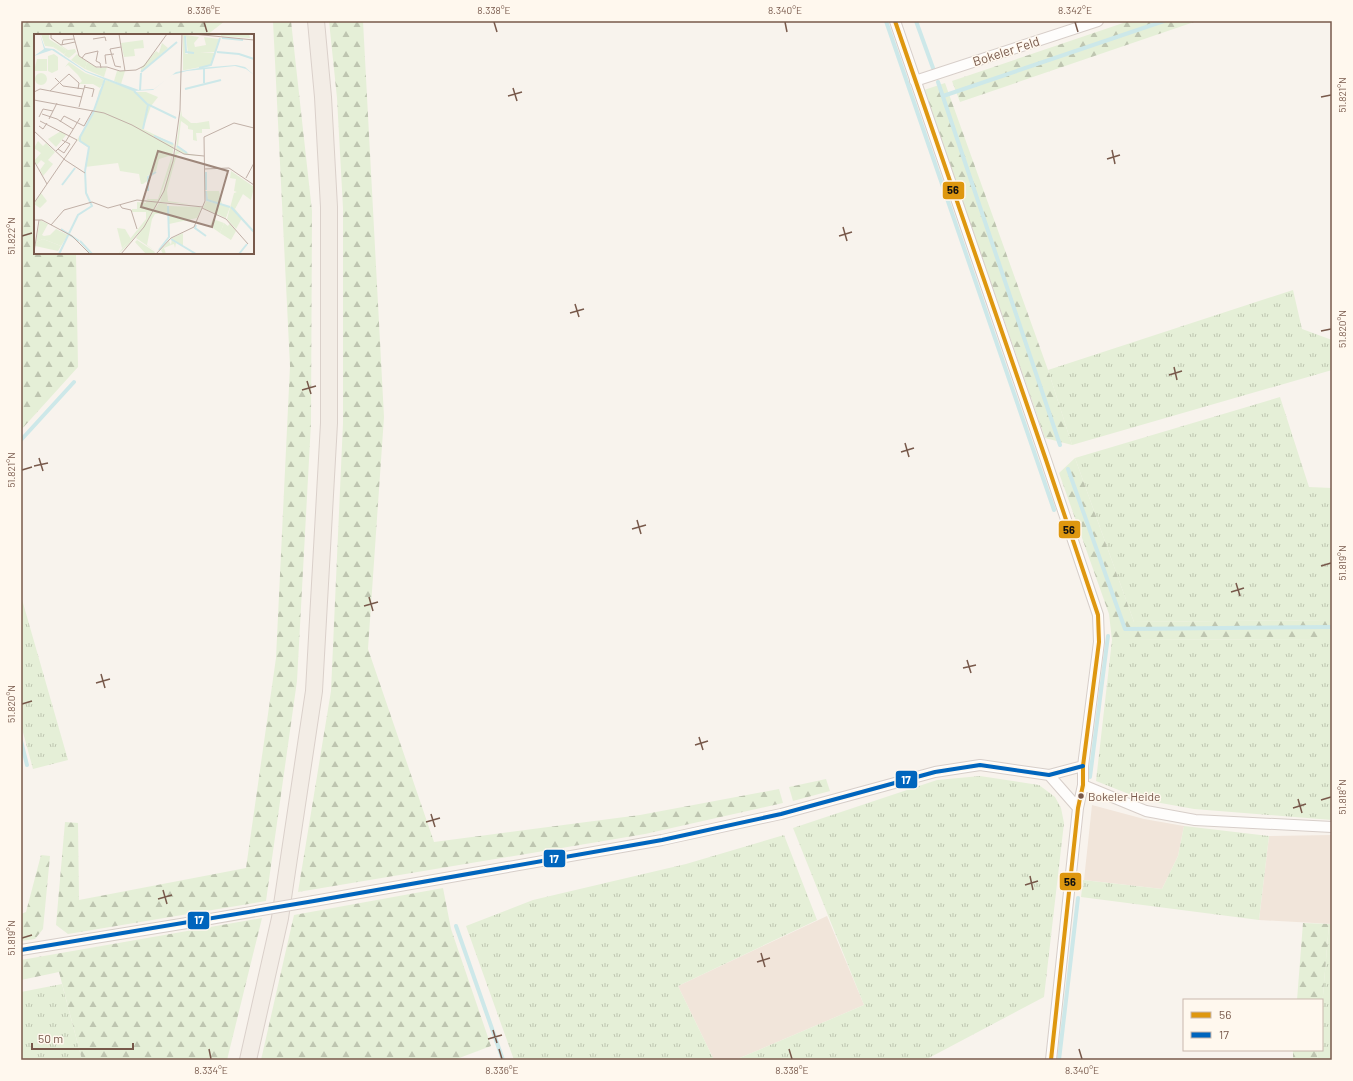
<svg xmlns="http://www.w3.org/2000/svg" width="1353" height="1081" font-family="Barlow,sans-serif">
<defs>
<pattern id="grass-tufts" width="24" height="20" patternUnits="userSpaceOnUse"><rect width="24" height="20" fill="#e5efd7"/><path d="M3 7l-1-3M5 7V3M7 7l1-3M15 17l-1-3M17 17v-4M19 17l1-3" fill="none" stroke="#bec5b0"/></pattern>
<pattern id="forest-firs" width="22" height="20" patternUnits="userSpaceOnUse"><rect width="22" height="20" fill="#e5efd7"/><path d="M5 1l3.5 6h-7zM16 11l3.5 6h-7z" fill="#bec5b0"/></pattern>
</defs>
<rect width="100%" height="100%" fill="#f8f3ed"/>
<path fill="#f1e5da" d="M1092,805L1144,819L1184,826L1178,856L1162,889L1084,880Z
M1332,835V924L1259,920L1269,836Z
M827,916L864,1005L735,1060H714L678,986Z"/>
<path fill="url(#grass-tufts)" d="M1293,290L1302,329L1332,340V370L1072,445L1048,370Z
M1280,397L1309,487L1332,488V620L1134,622L1075,458Z
M21,596L68,760L33,769L21,725Z
M1332,639V820L1194,809L1144,800L1096,781L1112,640Z
M980,776L1039,785L1055,797L1061,808L1064,823L1044,997L925,1060H735L864,1005L793,828L937,780Z
M1184,826L1269,836L1259,920L1081,897L1083,880L1162,889L1178,856Z
M784,835L817,920L678,986L714,1060H514L466,926L533,900L686,864Z
M1329,924H1332V1060H1317L1318,1050H1322V1007Z
M62,984L82,1060H21V992Z"/>
<path fill="url(#forest-firs)" d="M21,21H225L207,35H35V253H76L78,367L21,430Z
M273,21H291L312,211L311,423L297,681L266,901L68,934L56,925L65,822L78,823L79,900L246,868L276,658L290,366Z
M329,21H363L384,417L368,649L434,842L640,815L779,789L783,803L645,834L298,892L331,691L343,423V208L337,98Z
M1129,21H1197L960,102L952,81Z
M945,83L1048,370L1072,445L1045,438L924,90Z
M1075,458L1134,622L1332,620V639L1112,640L1109,614L1059,473Z
M826,779L830,791L793,801L789,787Z
M41,855L50,856L43,929L35,939L21,941V914L26,912Z
M443,888L451,929L491,1046L454,1060H261L294,915Z
M262,918L227,1060H82L59,972L21,980V960Z
M1303,923L1329,924L1322,1007V1000H1297Z
M1293,1050H1318L1317,1060H1293Z"/>
<g fill="none" stroke-linecap="round" stroke-linejoin="round">
<path stroke="#cde8e9" stroke-width="4" d="M886,21L1054,510
M916,21L933,68
M938,82L1060,445
M943,96L1164,21
M21,440L74,382
M1068,469L1125,629L1332,627
M21,741L27,765
M1090,777L1108,636
M456,926L503,1060
M1059,1060L1078,898"/>
<g stroke="#d7cec9" stroke-width="12">
<path id="minor" d="M895,21L1046,460L1098,615L1099,642L1083,766V785L1078,808L1051,1060
M915,81L1098,21
M1049,775L1078,808
M1083,785L1146,811L1195,820L1332,827
M314,901L662,840L781,814L935,772L980,765L1049,775L1083,766
M21,950L187,923"/>
</g>
<g stroke="#dad0ca" stroke-width="18">
<path id="primary" d="M248,1060L280,918L314,691L329,423V207L323,97L316,21"/>
</g>
<use href="#minor" stroke="#fefdfc" stroke-width="10"/>
<use href="#primary" stroke="#f3ede6" stroke-width="16"/>
<g stroke="#d7cec9" stroke-width="12" stroke-linecap="butt">
<path id="minor-bridge" d="M187,923L314,901"/>
</g>
<use href="#minor-bridge" stroke="#fefdfc" stroke-width="10"/>
<g stroke="#fff8ee" stroke-width="7">
<path id="bus-1" d="M895,21L1046,460L1098,615L1099,642L1083,766V785L1078,808L1051,1060"/>
</g>
<g stroke="#fff8ee" stroke-width="7">
<path id="bus-2" d="M21,950L314,901L662,840L781,814L935,772L980,765L1049,775L1083,766"/>
</g>
<use href="#bus-1" stroke="#de970f" stroke-width="4"/>
<use href="#bus-2" stroke="#0065bd" stroke-width="4"/>
</g>
<path fill="none" stroke="#78594b" stroke-width="1.5" d="M204,22L207,32M494,22L497,32M785,22L787,32M1075,22L1078,32M513,88L517,101M508,96L522,92M1321,97L1331,95M1112,150L1115,164M1107,159L1120,155M843,227L847,241M22,236L32,233M839,236L852,232M575,304L579,317M570,313L584,309M1321,331L1331,329M1174,367L1177,380M1169,375L1182,371M307,381L311,394M302,390L316,386M905,443L909,457M901,452L914,448M39,458L43,471M34,466L48,463M22,470L32,467M637,520L641,534M632,529L646,525M1321,566L1331,563M1236,583L1240,596M1231,592L1244,588M369,597L373,611M364,606L378,602M967,660L971,673M963,668L976,665M101,674L105,688M96,683L110,679M22,704L32,701M699,737L703,750M695,745L708,741M1298,799L1302,813M1321,800L1331,797M1293,808L1306,804M431,814L435,827M426,822L440,818M1030,876L1033,890M1025,885L1038,881M163,890L167,904M158,899L172,895M22,938L32,935M761,953L765,967M757,962L770,958M493,1030L497,1043M488,1039L502,1035M209,1049L211,1059M499,1049L502,1059M789,1049L792,1059M1079,1049L1082,1059"/>
<circle fill="#78594b" stroke="#fff8ee" stroke-width="1.5" cx="1081" cy="796" r="3.5"/>
<g text-anchor="middle" stroke-width="3" stroke-linejoin="round" paint-order="stroke">
<g font-size="12" fill="#78594b" stroke="#fff8ee" text-anchor="start">
<text x="1088" y="801">Bokeler Heide</text>
</g>
<g font-size="13" fill="#78594b" stroke="#fff8ee">
<text transform="translate(1006 51) rotate(-18)" y="5">Bokeler Feld</text>
</g>
</g>
<g transform="translate(34 34)">
<rect width="220" height="220" fill="#f8f3ed"/>
<path d="M187,0H215L216,4L187,2ZM152,1L165,3L160,9L161,13L172,11L170,3L185,5L181,18L166,19H181L177,31L151,36V20H154ZM109,6L110,14L100,15L101,22L90,23L87,9ZM128,9L134,14L107,38V34L122,17L125,19ZM43,20L53,28L51,35L37,26ZM101,58H112L124,63L117,72ZM175,87L176,95H168V99H162L163,107L159,106V92L163,89ZM27,97L32,101L22,113L14,105ZM4,107L9,112L12,109L21,118L14,126L19,130L9,142L6,136L11,129L7,126L3,131L0,127L7,119L0,114ZM197,137L220,153L217,166L209,160L201,175L220,198L208,184L202,195L193,185L200,159L203,158L200,157L202,145L196,144ZM173,157H185L188,170L174,166ZM7,159L13,167L6,174L0,170ZM172,167L196,173L192,184L169,174ZM103,168L112,169V178H98V175H103ZM134,172L166,173L167,175L163,184L135,190ZM179,185L190,189L186,199L176,192ZM6,186L14,190L8,201L10,202L16,201L22,195L34,201L27,212L9,205L2,208ZM83,194L91,195L97,205L88,214ZM149,199V212L138,206L142,209L141,214L140,210L137,211L130,214L132,220H129L127,216L135,207L137,211L138,204ZM103,206L121,218L120,220H112L101,208Z" fill="#e5efd7"/>
<path d="M149,0L152,1L151,36H149ZM16,4L34,16L41,15L42,18L35,24L30,21L32,18L30,20L19,13H12L19,12L29,19L32,16ZM53,28L64,34L73,33L70,43L51,35ZM83,37H91L87,50L80,47ZM72,46L99,56L117,72L109,95L140,110L137,132L124,168L113,166L115,161L114,165H124L138,121L125,125L122,137L113,142V147L109,150H107L105,140L86,137L84,129L51,133L55,114L43,106L61,77L65,57ZM147,76L148,82L152,85L157,89H163L159,96L154,95V92L147,87L144,112L155,120L169,122L152,121L142,115ZM142,116L147,119L143,120L133,156L134,167L155,170L126,168ZM104,166L124,168L110,192L92,213L84,220L112,185V168ZM125,169L133,170L134,179L121,180L118,185L113,211L121,217L102,204ZM190,189L194,192L196,189L202,197L197,206L186,199ZM9,205L27,212L24,217L1,212L2,208Z" fill="#e5efd7"/>
<path d="M7,0H15V5L32,16L30,20L19,12H11ZM20,20L24,23V36L18,39L14,37V22ZM3,25H13V37H0ZM35,28L51,39L71,46L66,54L59,50H45L48,47L44,41L34,31L31,33ZM1 45a6 6 0 1 1 12 0a6 6 0 1 1-12 0Z" fill="#e5efd7"/>
<path d="M6,0L11,14L20,15L52,37L105,56L120,55L142,38L165,34L202,31L211,33L220,41L212,35L201,32L153,37L138,41L119,56L99,57L52,38L18,16L0,22L10,15Z" fill="#cde8e9"/>
<path fill="none" stroke="#cde8e9" stroke-width="2" d="M151,2L152,18L160,19M188,4L209,6M183,18L205,20L220,25M165,34L177,31L186,4M107,38L143,8M170,49V35M151,55L187,46M106,56L107,39M100,57L113,70L142,84M109,95L114,71M120,102L139,110M143,112L153,119M172,138V156M28,151L41,134M114,157V143L122,138M172,157L173,166L196,173M197,173L220,198M162,191L161,194L172,202M27,195L45,207M137,205L162,220M46,207L58,220M125,216L135,203L134,172M25,220L44,181L58,172L52,159L51,137L55,113L46,107V103L59,79L71,45M205,220L213,210"/>
<path fill="none" stroke="#c1b0a7" stroke-width="1" d="M17,0V4L27,11L41,8M39,0L45,22L62,33H73L86,37L102,36L110,32L133,0M85,0L91,37M159,0L220,6M59,5L71,3L72,7M28,11L29,6L40,5M48,24L51,20L64,17L62,27L66,29L67,34M72,30L71,21L80,20M87,33L81,32L76,15L87,13M21,44L29,52L50,55M50,53L60,55L58,63M16,57L35,40L45,49L44,55M0,58L6,55L48,63M0,66L70,79L98,91L150,120L170,122M45,73L51,51M146,76L148,0M8,80L23,85L39,95M5,83L9,75L19,77M15,85L23,69M26,88L30,82L50,92L59,76M5,92L9,95L13,89M0,97L31,126L51,139M24,115L30,119L36,110L28,106M22,117L32,107L46,84M0,127L13,150M170,135L195,134L220,151M212,144L220,129M0,169L43,106L6,87M86,171L88,174L97,176L103,195M168,174L192,185L214,210M0,186H8L38,202L56,220M17,191L30,176L58,168L74,174L103,166L169,173M0,218L5,186M87,220L110,193L130,157L139,127L146,76M122,220L137,204L160,193L171,167L170,103L200,89L220,94"/>
<path fill="#9e877b" fill-opacity="0.15" stroke="#9e877b" stroke-width="2" d="M124,117L194,137L178,193L107,173Z"/>
<rect width="220" height="220" fill="none" stroke="#78594b" stroke-width="2"/>
</g>
<g stroke="#fff8ee" stroke-width="1.5">
<rect x="942" y="181" width="23" height="19" rx="4" fill="#de970f"/>
<rect x="1058" y="520" width="23" height="19" rx="4" fill="#de970f"/>
<rect x="895" y="770" width="23" height="19" rx="4" fill="#0065bd"/>
<rect x="543" y="849" width="23" height="19" rx="4" fill="#0065bd"/>
<rect x="1059" y="872" width="23" height="19" rx="4" fill="#de970f"/>
<rect x="187" y="911" width="23" height="19" rx="4" fill="#0065bd"/>
</g>
<g font-size="11" text-anchor="middle" font-weight="bold" fill="#fff">
<text x="906" y="784">17</text>
<text x="554" y="863">17</text>
<text x="199" y="924">17</text>
</g>
<g font-size="11" text-anchor="middle" font-weight="bold" fill="#111">
<text x="953" y="194">56</text>
<text x="1069" y="534">56</text>
<text x="1070" y="886">56</text>
</g>
<rect width="1353" height="1081" fill="none" stroke="#fff8ee" stroke-width="44"/>
<rect x="1183" y="999" width="140" height="52" fill="#fff8ee" stroke="#c9b8ad"/>
<rect x="1191" y="1012" width="20" height="6" fill="#de970f" stroke="#c9b8ad"/>
<text x="1219" y="1019" font-size="12" fill="#78594b">56</text>
<rect x="1191" y="1032" width="20" height="6" fill="#0065bd" stroke="#c9b8ad"/>
<text x="1219" y="1039" font-size="12" fill="#78594b">17</text>
<path d="M32 1043v6h101v-6" fill="none" stroke="#78594b" stroke-width="2"/>
<text x="38" y="1043" font-size="12" fill="#78594b" stroke="#fff8ee" stroke-width="3" paint-order="stroke">50 m</text>
<rect x="22" y="22" width="1309" height="1037" fill="none" stroke="#78594b" stroke-width="1.5"/>
<g font-size="10" text-anchor="middle" fill="#78594b">
<text x="204" y="14">8.336°E</text>
<text x="494" y="14">8.338°E</text>
<text x="785" y="14">8.340°E</text>
<text x="1075" y="14">8.342°E</text>
<text transform="translate(1342 95) rotate(-90)" y="4">51.821°N</text>
<text transform="translate(11 236) rotate(-90)" y="4">51.822°N</text>
<text transform="translate(1342 329) rotate(-90)" y="4">51.820°N</text>
<text transform="translate(11 470) rotate(-90)" y="4">51.821°N</text>
<text transform="translate(1342 563) rotate(-90)" y="4">51.819°N</text>
<text transform="translate(11 704) rotate(-90)" y="4">51.820°N</text>
<text transform="translate(1342 797) rotate(-90)" y="4">51.818°N</text>
<text transform="translate(11 938) rotate(-90)" y="4">51.819°N</text>
<text x="211" y="1074">8.334°E</text>
<text x="502" y="1074">8.336°E</text>
<text x="792" y="1074">8.338°E</text>
<text x="1082" y="1074">8.340°E</text>
</g>
</svg>
